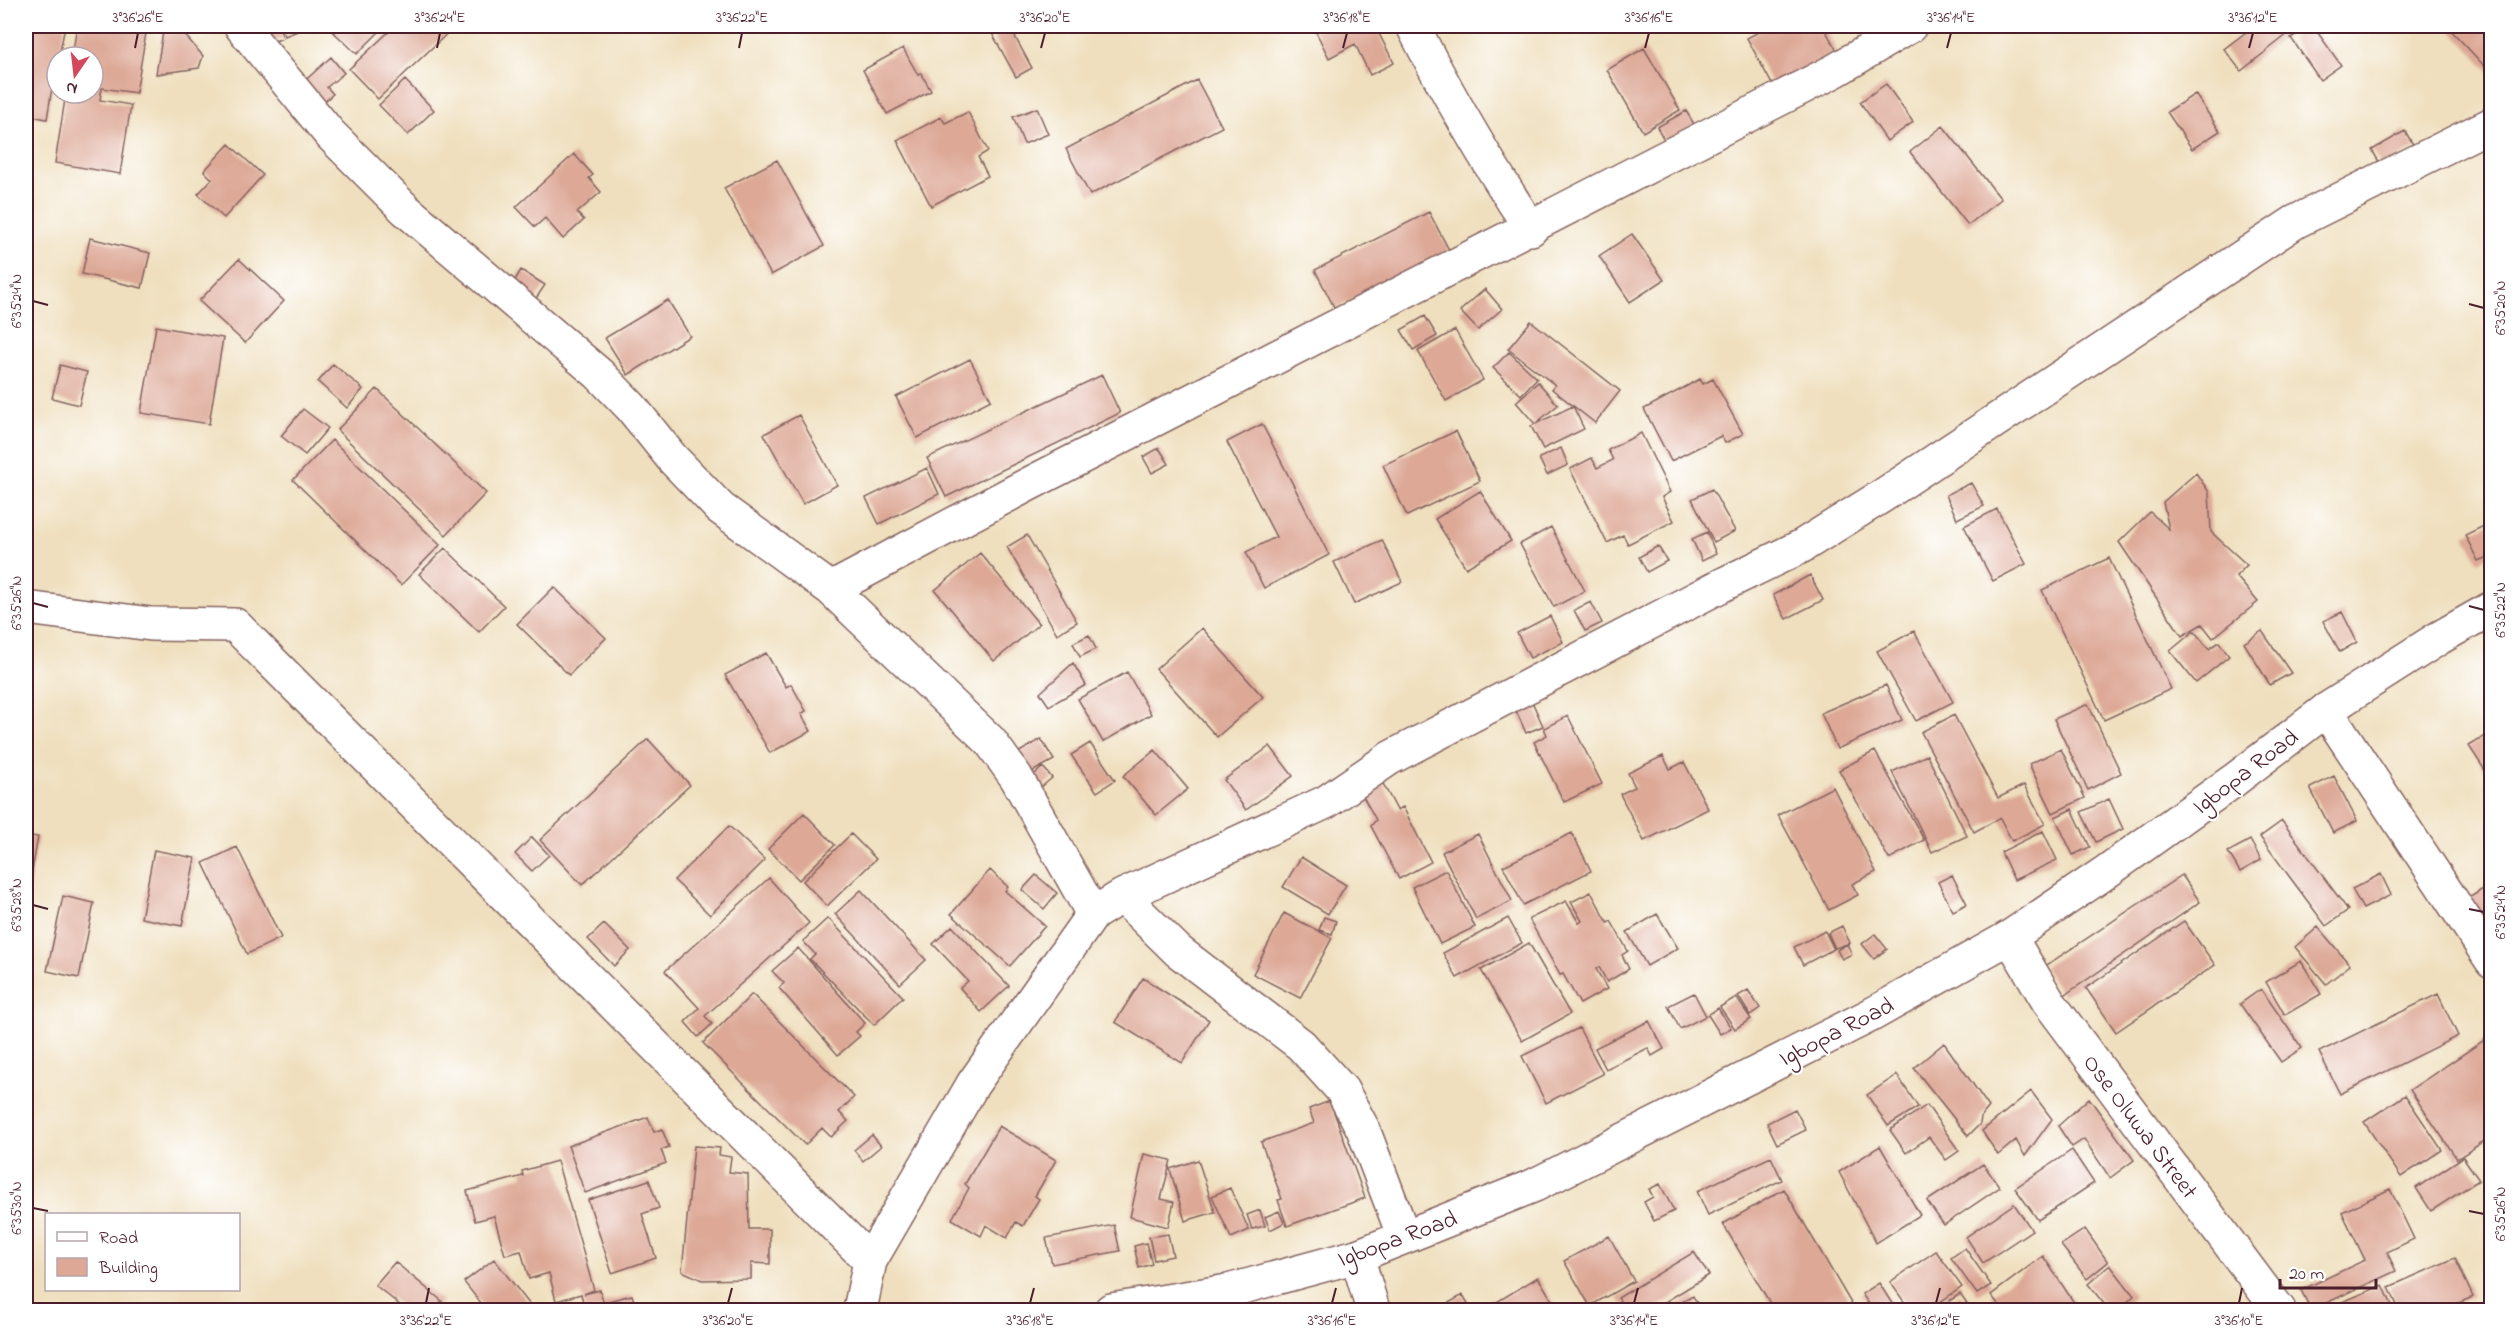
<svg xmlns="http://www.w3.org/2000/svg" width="2517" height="1336" font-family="'Indie Flower',sans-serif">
<rect width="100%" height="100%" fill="#fff"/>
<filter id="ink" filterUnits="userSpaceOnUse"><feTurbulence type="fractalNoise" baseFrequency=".0167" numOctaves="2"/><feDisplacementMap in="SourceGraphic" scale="12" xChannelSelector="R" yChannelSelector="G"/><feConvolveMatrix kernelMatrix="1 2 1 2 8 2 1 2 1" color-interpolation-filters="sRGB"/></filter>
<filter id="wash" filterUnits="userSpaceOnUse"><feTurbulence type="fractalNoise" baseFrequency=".008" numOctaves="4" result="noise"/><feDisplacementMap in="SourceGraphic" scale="24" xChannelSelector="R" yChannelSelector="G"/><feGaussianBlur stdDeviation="1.35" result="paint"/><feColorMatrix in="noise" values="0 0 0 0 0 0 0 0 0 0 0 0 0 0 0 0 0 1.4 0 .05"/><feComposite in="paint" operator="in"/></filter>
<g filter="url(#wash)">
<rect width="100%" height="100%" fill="#efdfbe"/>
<g id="blocks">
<path fill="#dda896" d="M26,26H65L59,57H57L47,119L26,115Z
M77,26L147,27L136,93L102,88L100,100L131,105L120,174L55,163L66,93H93V57H72Z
M164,26H177L203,56L199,68L156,74Z
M250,26H279L283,38L259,47Z
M281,26H310L285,36Z
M327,26H385L357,54Z
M395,26H455L378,99L349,69Z
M988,26H1009L1032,68L1016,77Z
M1313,26H1375L1394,63L1370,75L1355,44L1329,58Z
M1770,26H1823L1837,51L1773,86L1747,38Z
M2254,26H2298L2241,71L2224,49Z
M2309,26H2313L2341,65L2320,80L2291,38Z
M2447,26H2492V74Z
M903,48L918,75L921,73L931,91L887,114L863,70Z
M1644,48L1680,110L1643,132L1607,70Z
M331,57L344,73L327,87L333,94L318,107L299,86Z
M405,80L434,110L408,135L379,105Z
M1197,80L1222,127L1090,195L1066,149Z
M1886,84L1913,122L1887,141L1860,102Z
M2195,94L2220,131L2192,149L2167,112Z
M1037,108L1048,134L1024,144L1013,117Z
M1686,111L1697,129L1667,145L1657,127Z
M968,112L988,151L978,157L988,176L931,206L897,140L941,117L945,123Z
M1943,126L2001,199L1968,225L1910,152Z
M2405,131L2415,148L2382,167L2372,150Z
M229,144L263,175L224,218L198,194L212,179L204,171Z
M574,154L593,175L589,178L601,192L577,213L584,220L563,239L545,218L535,227L516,207Z
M777,160L824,246L771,275L724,188Z
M1429,212L1449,250L1335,309L1315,270Z
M1632,234L1664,280L1630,302L1599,256Z
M90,238L150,253L142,288L82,274Z
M239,259L284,301L245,343L199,301Z
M521,270L545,285L531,306L508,292Z
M1485,289L1502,309L1478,330L1460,311Z
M668,300L690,336L628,375L605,338Z
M1425,316L1437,336L1413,350L1401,330Z
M1531,321L1620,391L1595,423L1552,389L1555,385L1508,349Z
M156,326L223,338L209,424L141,413Z
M1455,330L1483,380L1446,401L1418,351Z
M1509,352L1537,378L1521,395L1493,368Z
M970,359L991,400L917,438L896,397Z
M333,364L363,389L347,408L318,382Z
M60,365L87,372L79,405L52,398Z
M1102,375L1120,413L946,497L927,458Z
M1700,379L1703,384L1713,379L1743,434L1725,443L1721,436L1671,461L1644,409Z
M1538,382L1558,405L1535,424L1516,402Z
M377,389L486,493L446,535L337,430Z
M1573,406L1584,429L1543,449L1531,426Z
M303,409L328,428L305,455L281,436Z
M799,415L837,485L803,504L764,434Z
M1262,424L1329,555L1264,588L1246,552L1276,537L1227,442Z
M1456,431L1480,481L1407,516L1383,465Z
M1641,433L1670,492L1662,497L1674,521L1628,544L1623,535L1607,543L1570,469L1592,458L1597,468L1613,460L1608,450Z
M332,440L440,545L401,585L293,480Z
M1159,448L1169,464L1152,473L1143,457Z
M1561,448L1568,465L1547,475L1539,458Z
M927,468L939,494L879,524L866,498Z
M2196,473L2209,492L2211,532L2247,565L2236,576L2258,602L2213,638L2202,624L2182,636L2119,542L2150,512L2169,529L2163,502Z
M1971,483L1984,506L1957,519L1946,495Z
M1712,489L1735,531L1714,542L1692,499Z
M1480,491L1511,541L1466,568L1435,519Z
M1997,509L2026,564L1993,581L1964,526Z
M2492,522V555L2478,561L2465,535Z
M1551,527L1585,591L1554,607L1520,544Z
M1707,532L1716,554L1702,561L1692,539Z
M1027,535L1077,622L1057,634L1007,547Z
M1382,540L1402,582L1354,604L1334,562Z
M1658,546L1667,561L1647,572L1639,557Z
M445,548L504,606L479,632L419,574Z
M980,553L1039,624L994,661L935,590Z
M2109,558L2171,689L2104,720L2042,590Z
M1810,575L1823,600L1786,619L1773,595Z
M554,587L606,638L569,675L517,624Z
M1591,602L1602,623L1585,631L1574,610Z
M2342,612L2357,642L2340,652L2323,621Z
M1550,616L1563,642L1530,658L1517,633Z
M1202,628L1263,697L1217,737L1156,669Z
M1914,631L1953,702L1916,721L1877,651Z
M2194,631L2209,649L2219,642L2229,656L2196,683L2170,651Z
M2262,631L2291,673L2270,685L2244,643Z
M1089,635L1096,649L1080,657L1073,643Z
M766,653L786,687L791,684L806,711L801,714L811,731L770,753L725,675Z
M1073,663L1086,685L1049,706L1040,693Z
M1127,672L1151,714L1103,742L1078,699Z
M1886,685L1902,720L1837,749L1821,713Z
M1530,697L1543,726L1526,733L1513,704Z
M2088,704L2121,773L2088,790L2054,719Z
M1954,715L1998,798L2024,785L2045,824L2012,841L2000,818L1974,832L1921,732Z
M1568,716L1602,784L1564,802L1534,742L1547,735L1544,728Z
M2492,732V781L2469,746Z
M648,739L690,785L582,885L540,840Z
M1041,739L1054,760L1028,774L1016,754Z
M1090,743L1115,780L1097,792L1071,755Z
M1270,746L1293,776L1246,810L1224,780Z
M2061,749L2085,798L2053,813L2029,764Z
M1155,750L1188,789L1156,815L1123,776Z
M1875,751L1924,840L1889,859L1839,770Z
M1927,755L1967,836L1932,852L1892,772Z
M1663,756L1670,769L1684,762L1708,809L1644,841L1620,794L1635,787L1628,773Z
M1043,767L1052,778L1039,789L1030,778Z
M2334,776L2357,821L2333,833L2310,788Z
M1380,778L1397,810L1403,807L1431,862L1399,879L1371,826L1376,820L1359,789Z
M1833,787L1876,872L1852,884L1858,895L1829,910L1778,815Z
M2109,799L2123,829L2096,842L2081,812Z
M2072,809L2090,847L2073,855L2055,817Z
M804,813L835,845L799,880L768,849Z
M2282,821L2348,910L2326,926L2260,837Z
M729,826L765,860L710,915L674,880Z
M2043,831L2057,860L2014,880L2001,852Z
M1572,833L1591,871L1523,905L1503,866Z
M851,834L876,859L827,906L803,881Z
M1478,834L1512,901L1476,919L1442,852Z
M26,835L38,837L27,900H26Z
M532,837L549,855L532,871L515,854Z
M2250,840L2261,860L2240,872L2228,852Z
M237,847L281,938L247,954L203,863Z
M154,850L195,858L182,926L141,918Z
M1301,857L1346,885L1328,914L1283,887Z
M990,870L1008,887L1005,891L1045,926L1010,966L951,914Z
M1446,870L1475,927L1440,944L1412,887Z
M2381,874L2391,895L2363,909L2352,889Z
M1036,875L1057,893L1044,909L1022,890Z
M1952,875L1967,904L1953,911L1938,882Z
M2182,875L2200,902L2063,996L2044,967Z
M769,878L809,923L705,1016L712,1024L698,1037L685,1022L699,1008L665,971Z
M2492,883V933L2469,898Z
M861,890L926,960L900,984L835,914Z
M1591,892L1608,923L1611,921L1628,951L1622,955L1629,969L1607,982L1599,967L1596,969L1607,989L1580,1004L1563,974L1560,975L1529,919L1566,901L1579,923L1582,921L1571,902Z
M63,896L94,903L79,978L47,971Z
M1284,913L1332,938L1300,998L1253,974Z
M1657,914L1678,948L1647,966L1627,932Z
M1324,917L1336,921L1332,934L1319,930Z
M828,918L903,997L874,1025L810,959L815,954L803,941Z
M1508,918L1522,943L1457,978L1443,953Z
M2184,921L2215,965L2116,1032L2086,988Z
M604,924L630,950L614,966L588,939Z
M952,926L1009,986L981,1012L960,988L968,981L933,944Z
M1842,926L1850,943L1835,948L1828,933Z
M2318,927L2350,965L2326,984L2295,947Z
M1825,931L1834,949L1803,965L1794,947Z
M1875,934L1887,949L1874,959L1862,944Z
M1529,943L1570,1014L1522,1041L1481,970Z
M1847,944L1852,954L1842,959L1837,950Z
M798,948L865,1023L856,1032L860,1036L838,1055L779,988L784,983L772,971Z
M2301,961L2321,994L2285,1015L2266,982Z
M1143,978L1209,1020L1182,1063L1115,1022Z
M2261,989L2302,1048L2281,1062L2240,1004Z
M1748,990L1760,1008L1750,1015L1738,996Z
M1694,993L1706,1016L1680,1029L1668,1006Z
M752,994L854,1097L839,1112L848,1121L831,1137L822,1128L805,1145L703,1043Z
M2438,994L2458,1036L2340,1094L2319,1052Z
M1736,997L1751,1019L1735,1029L1720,1007Z
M1718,1008L1731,1028L1720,1034L1708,1015Z
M1649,1021L1664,1049L1652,1056L1648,1048L1606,1069L1595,1048Z
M1579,1028L1603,1074L1546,1103L1522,1056Z
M2492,1035V1136L2457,1159L2410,1090Z
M1944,1043L1989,1107L1981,1117L1980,1124L1968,1136L1914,1068Z
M1897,1075L1918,1107L1888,1126L1867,1095Z
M2031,1091L2052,1119L2025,1156L2016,1140L1998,1155L1982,1131Z
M2405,1095L2442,1150L2401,1177L2364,1122Z
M2089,1098L2134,1160L2110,1178L2084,1139L2072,1147L2058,1126Z
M1330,1101L1365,1198L1287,1226L1278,1200L1282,1199L1261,1142L1314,1123L1309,1109Z
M1927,1105L1959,1151L1946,1160L1929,1137L1906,1153L1890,1130Z
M1795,1109L1806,1130L1777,1144L1767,1123Z
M648,1117L654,1132L662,1129L669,1147L661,1150L666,1163L585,1193L568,1146Z
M999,1126L1056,1160L1035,1196L1039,1199L1023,1226L1016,1222L1007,1238L986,1225L981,1236L952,1219L969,1188L965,1184Z
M872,1135L881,1146L863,1161L854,1150Z
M694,1146L720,1148L719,1155L731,1157L729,1172L748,1174L749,1229H770V1264L751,1263V1279L702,1280L682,1271Z
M1880,1146L1920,1215L1876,1243L1839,1172Z
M2072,1150L2094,1183L2038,1220L2015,1188Z
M1144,1154L1171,1160L1161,1199L1174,1202L1168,1227L1130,1217Z
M1771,1157L1782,1180L1708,1215L1697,1191Z
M2463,1157L2479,1180L2431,1211L2416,1188Z
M1198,1160L1215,1212L1185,1221L1170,1169Z
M557,1161L594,1290L584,1294L600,1290L605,1308L585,1310L581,1294L556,1301L549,1273L529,1279L521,1251L505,1255L494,1216L475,1221L467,1191L523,1176L522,1171Z
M1983,1164L2000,1187L1944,1225L1927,1201Z
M649,1180L659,1208L642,1214L656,1258L612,1273L588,1200Z
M1660,1184L1674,1211L1654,1221L1644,1202L1653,1197L1649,1189Z
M1230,1188L1249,1230L1231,1238L1212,1196Z
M1784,1189L1855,1310H1774L1723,1224Z
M2390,1189L2414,1239L2387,1252L2396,1271L2311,1310L2301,1290L2365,1260L2342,1212Z
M2014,1204L2032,1230L1983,1263L1966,1237Z
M1260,1210L1265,1226L1252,1229L1247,1215Z
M1279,1211L1284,1223L1270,1230L1265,1217Z
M1114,1225L1120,1251L1052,1264L1046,1238Z
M2085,1229L2108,1262L2087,1279L2061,1245Z
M1168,1234L1173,1256L1154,1260L1149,1237Z
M1609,1236L1634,1281L1590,1306L1564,1261Z
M1146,1243L1152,1264L1139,1268L1134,1246Z
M1965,1248L1991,1285L1977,1294L1951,1258Z
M1936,1251L1962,1287L1928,1310H1910L1890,1282Z
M1694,1252L1709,1275L1652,1310H1626L1618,1298Z
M2043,1256L2079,1310H2003L1991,1295Z
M2455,1258L2473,1297L2441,1310H2399L2389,1287Z
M494,1259L534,1310H486L464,1282Z
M395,1262L442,1301L434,1310H406L375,1285Z
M2110,1265L2134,1296L2118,1310H2109L2088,1284Z
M1538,1277L1558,1310H1500L1495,1303Z
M1879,1283L1896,1310H1873L1862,1294Z
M2383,1285L2394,1310H2323Z
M1960,1294L1971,1310H1935Z
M632,1295L637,1310H606L604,1302Z
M1463,1295L1472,1310H1445L1443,1306Z
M1693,1296L1701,1310H1667Z"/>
</g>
</g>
<g filter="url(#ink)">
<use href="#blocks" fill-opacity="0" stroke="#84625e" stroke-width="1.5"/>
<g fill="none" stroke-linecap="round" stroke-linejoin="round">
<g stroke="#84625e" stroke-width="36">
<path id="minor" d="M241,26L330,134L406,210L599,374L631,407L672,458L720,508L831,589L990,741L1016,777L1093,914L1122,896L1178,951L1301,1045L1342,1090L1363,1129L1404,1237
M1413,26C1448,96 1488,163 1531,229
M831,589L1029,484L1836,70L1910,26
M26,608L151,624L235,625L870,1261
M2326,710L2492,961
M1122,896L1326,802L1390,758L1726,583L1802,546L1882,496L2295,222L2492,124
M2010,937L2048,1001L2279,1310
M1357,1256L1373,1310
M860,1310L870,1261L973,1084L1093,914"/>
</g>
<g stroke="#84625e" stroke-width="36">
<path id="tertiary" d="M1111,1310L1228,1291L1357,1256L1535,1185L1871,1015L2010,937L2106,872L2233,781L2326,710L2439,638L2492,608"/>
</g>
<use href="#minor" stroke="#fff" stroke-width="33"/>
<use href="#tertiary" stroke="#fff" stroke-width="33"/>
</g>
</g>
<path fill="none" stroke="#4a1f2b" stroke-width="2" d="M135,48L138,33M437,48L440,33M739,48L742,33M1041,48L1045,33M1343,48L1347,33M1645,48L1649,33M1947,48L1951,33M2249,48L2253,33M33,301L48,305M2469,304L2484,308M33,603L48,607M2469,606L2484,610M33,905L48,909M2469,909L2484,912M33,1208L48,1211M2469,1211L2484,1214M426,1303L429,1288M728,1303L732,1288M1030,1303L1034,1288M1332,1303L1336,1288M1634,1303L1638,1288M1936,1303L1940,1288M2239,1303L2242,1288"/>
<g text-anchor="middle" stroke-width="4.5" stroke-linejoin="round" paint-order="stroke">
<g font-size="24" fill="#4a1f2b" stroke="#fff">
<text transform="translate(2245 771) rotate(-37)" y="8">Igbopa Road</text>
<text transform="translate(1836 1031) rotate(-27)" y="8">Igbopa Road</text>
<text transform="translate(2141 1126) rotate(53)" y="8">Ose Oluwa Street</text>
<text transform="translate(1397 1238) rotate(-20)" y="8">Igbopa Road</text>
</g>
</g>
<rect width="2517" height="1336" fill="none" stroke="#fff" stroke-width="66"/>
<rect x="45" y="1213" width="195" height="78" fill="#ffffff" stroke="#b7a5aa" stroke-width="1.5"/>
<rect x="57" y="1232" width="30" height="9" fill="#ffffff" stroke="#b7a5aa" stroke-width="1.5"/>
<text x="99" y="1243" font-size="18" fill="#4a1f2b">Road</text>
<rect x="57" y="1258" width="30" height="18" fill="#dda896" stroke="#b7a5aa" stroke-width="1.5"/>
<text x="99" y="1273" font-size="18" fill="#4a1f2b">Building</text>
<g transform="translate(75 75) rotate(194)"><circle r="28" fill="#ffffff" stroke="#b7a5aa" stroke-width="1.5"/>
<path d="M0-4.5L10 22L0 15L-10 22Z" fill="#d1495b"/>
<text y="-9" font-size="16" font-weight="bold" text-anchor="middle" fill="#4a1f2b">N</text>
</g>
<path d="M2280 1279v9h96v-9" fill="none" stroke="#4a1f2b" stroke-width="3"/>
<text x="2289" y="1279" font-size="18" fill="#4a1f2b" stroke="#ffffff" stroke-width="4.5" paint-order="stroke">20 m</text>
<rect x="33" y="33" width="2451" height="1270" fill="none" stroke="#4a1f2b" stroke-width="2"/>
<g font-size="15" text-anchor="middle" fill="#4a1f2b">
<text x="138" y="22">3°36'26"E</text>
<text x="440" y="22">3°36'24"E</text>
<text x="742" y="22">3°36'22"E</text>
<text x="1045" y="22">3°36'20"E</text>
<text x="1347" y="22">3°36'18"E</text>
<text x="1649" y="22">3°36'16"E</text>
<text x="1951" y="22">3°36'14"E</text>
<text x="2253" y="22">3°36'12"E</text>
<text transform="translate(16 301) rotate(-90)" y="5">6°35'24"N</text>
<text transform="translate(2500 308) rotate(-90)" y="5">6°35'20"N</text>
<text transform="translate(16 603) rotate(-90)" y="5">6°35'26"N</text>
<text transform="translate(2500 610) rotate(-90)" y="5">6°35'22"N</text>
<text transform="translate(16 905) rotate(-90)" y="5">6°35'28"N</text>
<text transform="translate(2500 912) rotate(-90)" y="5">6°35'24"N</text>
<text transform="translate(16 1208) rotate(-90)" y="5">6°35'30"N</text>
<text transform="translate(2500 1214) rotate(-90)" y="5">6°35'26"N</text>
<text x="426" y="1325">3°36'22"E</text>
<text x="728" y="1325">3°36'20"E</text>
<text x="1030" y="1325">3°36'18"E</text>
<text x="1332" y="1325">3°36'16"E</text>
<text x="1634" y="1325">3°36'14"E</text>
<text x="1936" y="1325">3°36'12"E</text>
<text x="2239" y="1325">3°36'10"E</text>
</g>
</svg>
